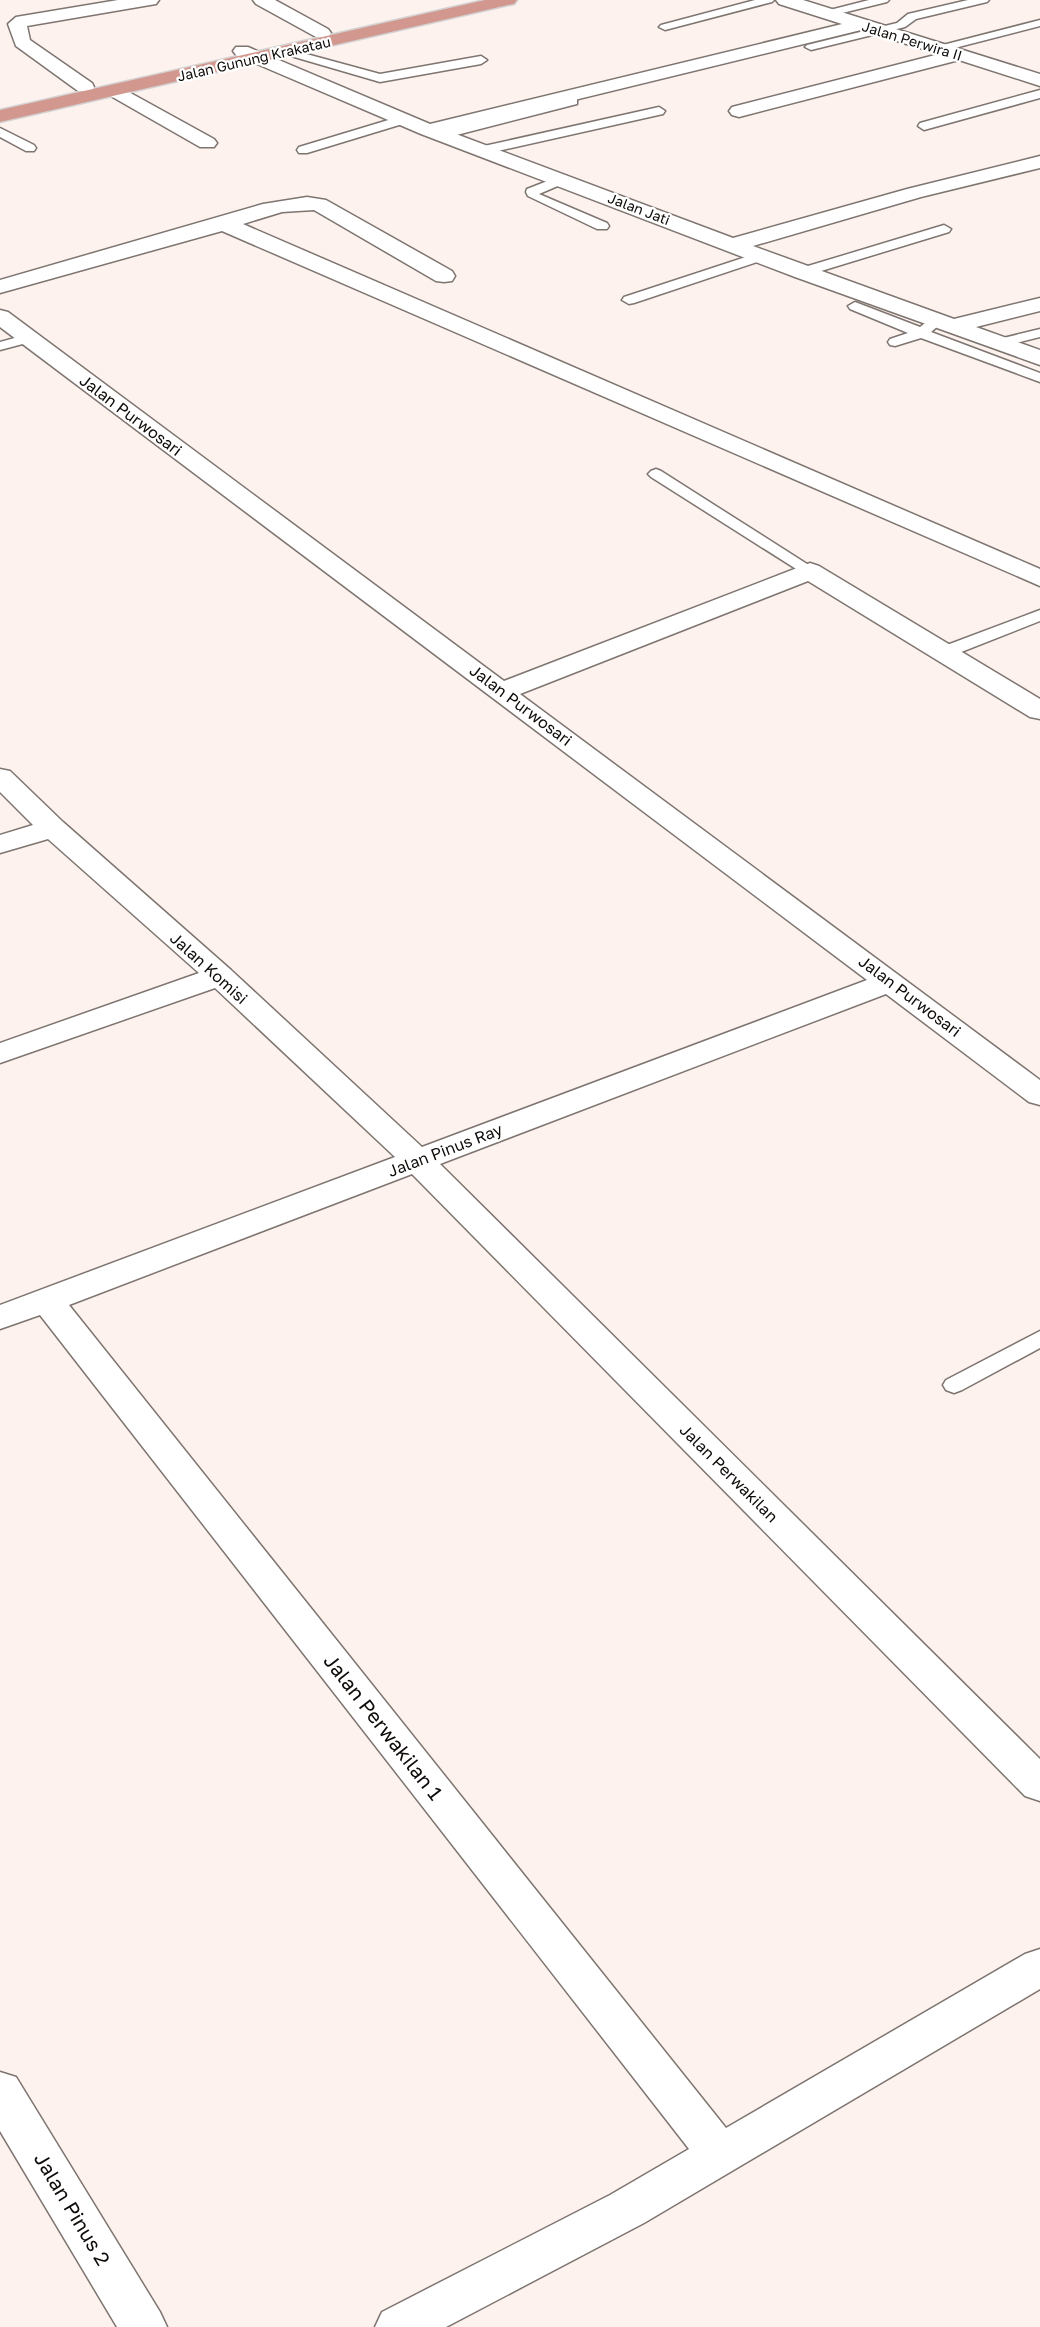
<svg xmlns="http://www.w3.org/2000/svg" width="1040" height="2327" font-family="'Golos Text',sans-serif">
<rect width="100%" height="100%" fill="#fdf2ed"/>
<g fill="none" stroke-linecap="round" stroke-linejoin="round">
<g stroke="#7e7570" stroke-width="3">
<path id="service" d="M755,0H774L772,2L665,30L659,27L661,25Z
M869,0H889L887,2L826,17L820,14L822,12Z
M968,0H989L987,2L916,19L905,27L811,50L805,47L807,45L897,23L908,14Z
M1040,20V26L939,52L933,49L935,47Z
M288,49L380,74L481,56L487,60L481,64L380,82L284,54L282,52Z
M1040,90V98L924,130L918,126L920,123Z
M573,97L577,98V104L441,139L435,135L437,132Z
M659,107L665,111L663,114L484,154L478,150L484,146Z
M405,115L409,116V122L307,153H299L297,150L299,147Z
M0,128L34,145L36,148L34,151H26L0,137Z
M563,175L567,176L569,179L567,182L539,194L607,223L609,226L607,229H597L528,196L526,192L527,189Z
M944,225L951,229L949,232L808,275L803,276L796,272L798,269Z
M761,252L768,256L766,259L634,303L629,304L622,300L624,297Z
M855,302L920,327L933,317H943L945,320L931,332L1040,373V382L921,338L895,346L890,345L888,342L890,339L908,333L850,309L848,306Z
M1040,329V337L1000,347L993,343L995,340Z
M29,334L36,338L34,341L0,350V342Z
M656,469L661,471L818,571L810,576L804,574L651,477L648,474L651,471Z
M1040,610V621L951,656L945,657L937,652L939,648Z
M1040,1331V1348L962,1390L954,1393L946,1390L943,1385L946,1380Z"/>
</g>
<g stroke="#7e7570" stroke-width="3">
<path id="minor" d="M118,0H159L156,4L150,5L27,26L30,40L92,83L94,87L92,91H78L16,46L8,24L16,17Z
M253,0H275L328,29L331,33L328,37H316L256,4Z
M776,0H803L1040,74V86L959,60L739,117L732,115L729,111L732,107L939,54L861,30L448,131L733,238L907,189L1040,156V168L921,197L753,246L954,319L1040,298V311L976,327L1040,350V365L795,277L421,134L236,55L233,51L236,47H248L430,124L842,24L779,4Z
M116,85L214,139L217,143L214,147H200L109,95L107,91L109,87Z
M307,197L326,200L452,271L455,276L452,281L444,282L436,281L314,210L282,212L243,224L1040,569V586L222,231L0,293V280L263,204Z
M0,310L8,312L504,681L810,563L819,566L1040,699V719L1030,717L808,581L520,694L1040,1080V1105L1029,1102L886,994L440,1164L1040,1759V1801L1025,1796L412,1174L69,1305L726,2128L1025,1954L1040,1949V1989L644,2223L446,2327H375L382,2312L610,2195L689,2149L40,1315L0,1329V1305L395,1157L215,988L0,1063V1043L199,973L48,839L0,853V835L33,825L0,792V769L10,771L63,822L231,970L422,1147L867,980L0,327Z
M0,2072L16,2077L160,2312L167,2327H117L0,2131Z"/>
</g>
<g stroke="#d4d3d3" stroke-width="3">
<path id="trunk" d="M485,0H517L514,4L508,5L0,122V110Z"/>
</g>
<use href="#service" fill="#fff" fill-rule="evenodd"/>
<use href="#minor" fill="#fff" fill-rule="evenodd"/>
<use href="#trunk" fill="#d2988f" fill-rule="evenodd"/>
</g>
<g text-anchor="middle" stroke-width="4.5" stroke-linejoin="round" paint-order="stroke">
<g font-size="14" fill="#0e0b09" stroke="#fff">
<text transform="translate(912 41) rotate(17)" y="5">Jalan Perwira II</text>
<text transform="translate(254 59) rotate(-13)" y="5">Jalan Gunung Krakatau</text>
<text transform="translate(639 209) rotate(21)" y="5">Jalan Jati</text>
</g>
<g font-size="16" fill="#0e0b09" stroke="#fff">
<text transform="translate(131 415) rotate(37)" y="6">Jalan Purwosari</text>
<text transform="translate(521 705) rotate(37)" y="6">Jalan Purwosari</text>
<text transform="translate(209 968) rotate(42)" y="6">Jalan Komisi</text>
<text transform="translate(910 996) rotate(37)" y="6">Jalan Purwosari</text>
<text transform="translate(445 1150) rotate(-21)" y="6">Jalan Pinus Ray</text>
<text transform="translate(729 1473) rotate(45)" y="6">Jalan Perwakilan</text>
</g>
<g font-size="20" fill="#0e0b09" stroke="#fff">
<text transform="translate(383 1727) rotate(52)" y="7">Jalan Perwakilan 1</text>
<text transform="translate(72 2209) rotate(59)" y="7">Jalan Pinus 2</text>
</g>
</g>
</svg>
